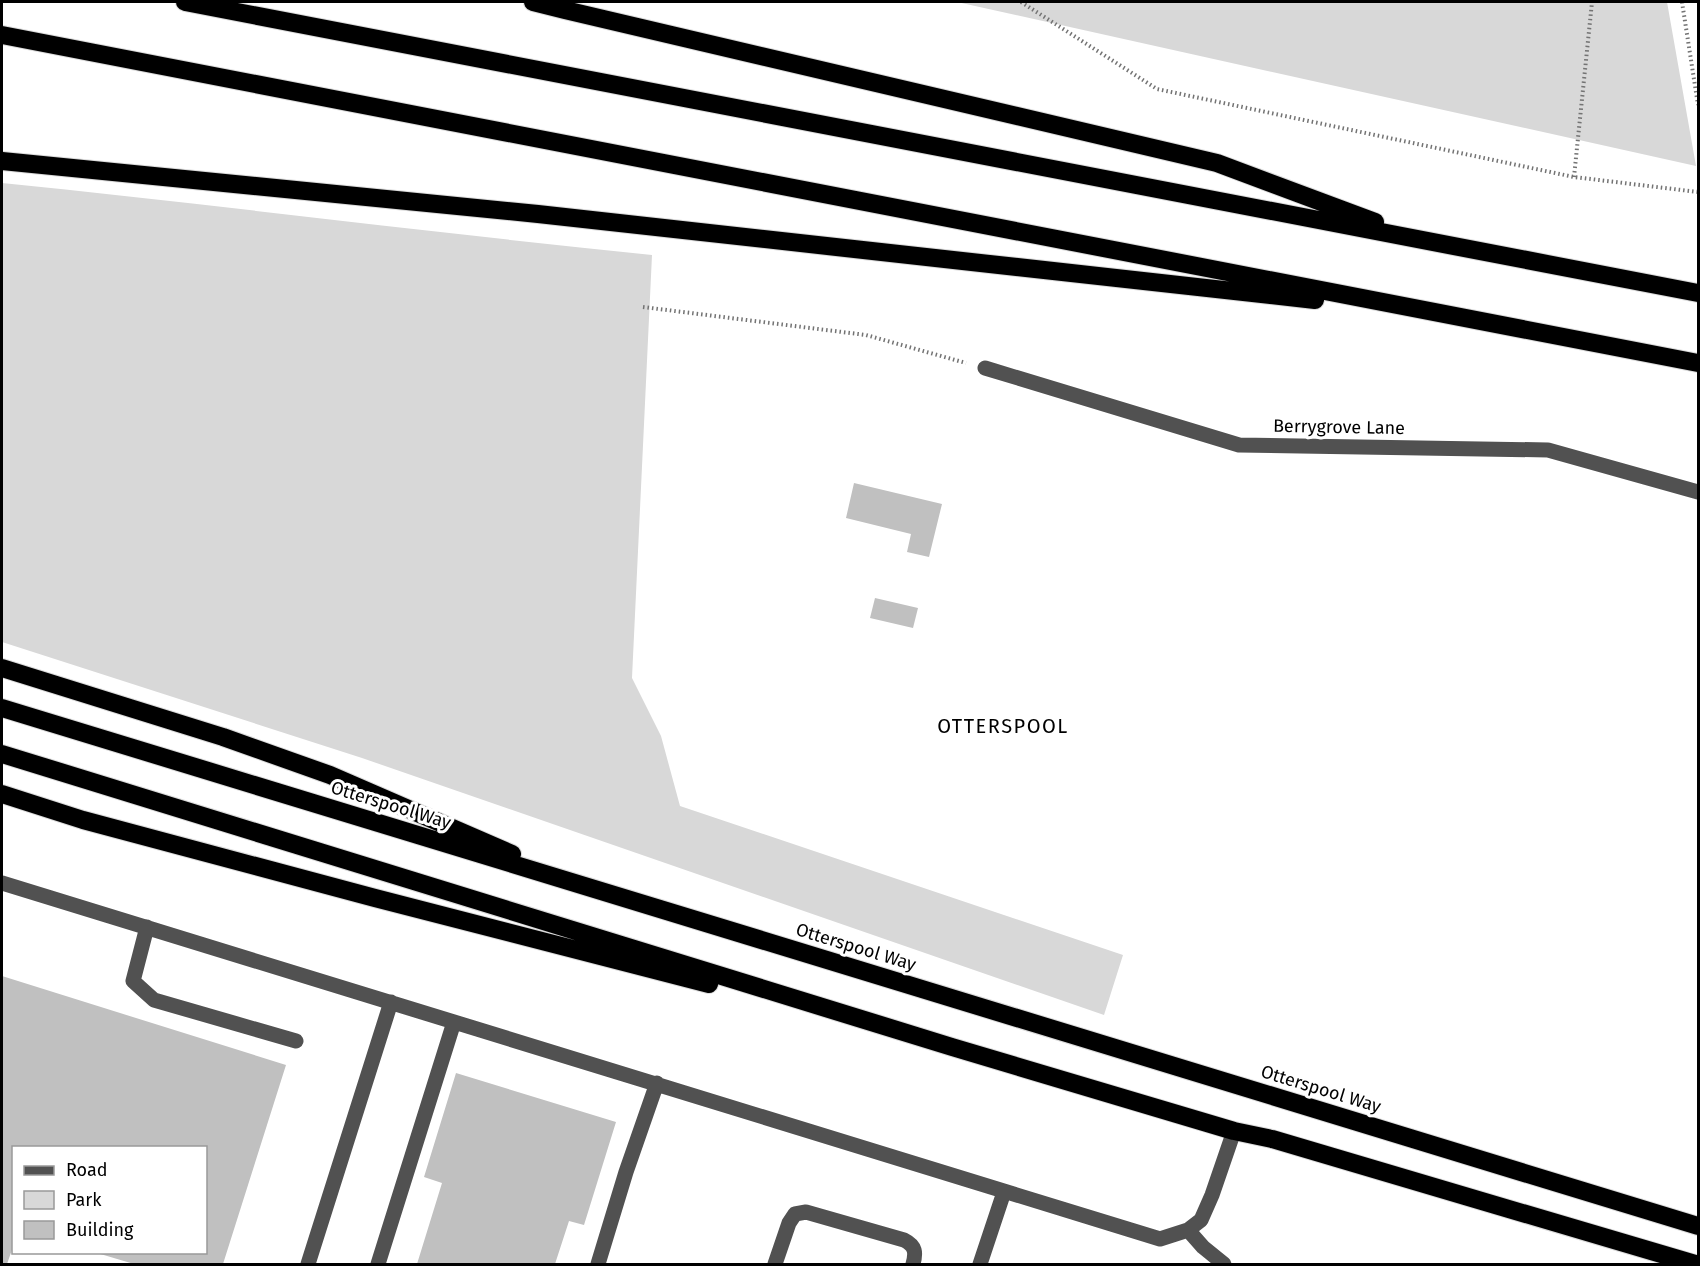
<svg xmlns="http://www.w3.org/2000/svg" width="1700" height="1266" font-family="'Fira Sans',sans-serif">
<rect width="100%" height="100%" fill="#fff"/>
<path fill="#d8d8d8" d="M957,2H1667L1696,166Z
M2,183C218,205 435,233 652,255L632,678L661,736L680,806L1123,955L1104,1015L362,758L2,642Z"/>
<path fill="#c0c0c0" d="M854,483L942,504L929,557L907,552L911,534L846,518Z
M875,598L918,608L913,628L870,618Z
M2,976L286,1065L223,1264H134L97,1253L206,1252V1148H14V1244L7,1264H2Z
M456,1073L616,1122L584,1225L569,1221L555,1264H417L442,1183L424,1177Z"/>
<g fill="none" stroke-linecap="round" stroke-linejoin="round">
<g stroke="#dbdbdb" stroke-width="20">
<path id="highway" d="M185,2L1698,293
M533,2L565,10L1217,163L1375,222
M2,35L1698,363
M2,161L538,214L1315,300
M2,668L223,737L330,775L512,854
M2,708L1698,1226
M2,754L952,1047L1234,1131L1272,1139L1695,1264
M2,794L83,820L375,898L709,984"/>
</g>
<path stroke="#737373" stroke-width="4" stroke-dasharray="1.5 3" stroke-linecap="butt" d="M1021,2L1157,89L1574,177L1698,192
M1682,2L1698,105
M1574,177L1592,2
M643,307L866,335L966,363"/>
<path stroke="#515151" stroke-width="15" d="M985,368L1239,445L1548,450L1698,492
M2,883L1160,1239L1188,1230L1203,1247L1224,1264
M147,927L133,981L154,1000L296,1041
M1188,1230L1201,1220L1212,1195L1234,1131
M308,1264L391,1002
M378,1264L454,1022
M598,1264L626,1172L657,1083
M775,1264L789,1223L795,1214L806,1212L904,1240C916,1246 916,1253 913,1264
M980,1264L1004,1192"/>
<use href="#highway" stroke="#000" stroke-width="18"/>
</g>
<g text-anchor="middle" stroke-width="6" stroke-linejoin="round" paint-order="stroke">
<g font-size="18" fill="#000" stroke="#fff">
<text transform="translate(1339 427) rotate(1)" y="6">Berrygrove Lane</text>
<text transform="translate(391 805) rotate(17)" y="6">Otterspool Way</text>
<text transform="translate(856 947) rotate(17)" y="6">Otterspool Way</text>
<text transform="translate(1321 1089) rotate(17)" y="6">Otterspool Way</text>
</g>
<g font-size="20" letter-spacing="1.5" fill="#000" stroke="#fff">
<text x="1003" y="733">OTTERSPOOL</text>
</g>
</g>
<rect width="1700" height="1266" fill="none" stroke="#000000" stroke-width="6"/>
<rect x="12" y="1146" width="195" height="108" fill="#ffffff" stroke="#999999" stroke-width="1.5"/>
<rect x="24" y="1166" width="30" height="9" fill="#515151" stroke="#999999" stroke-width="1.5"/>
<text x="66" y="1176" font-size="18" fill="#000000">Road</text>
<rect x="24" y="1191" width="30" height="18" fill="#d8d8d8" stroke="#999999" stroke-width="1.5"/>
<text x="66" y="1206" font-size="18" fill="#000000">Park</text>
<rect x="24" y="1221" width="30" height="18" fill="#c0c0c0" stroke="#999999" stroke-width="1.5"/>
<text x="66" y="1236" font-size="18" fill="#000000">Building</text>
</svg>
